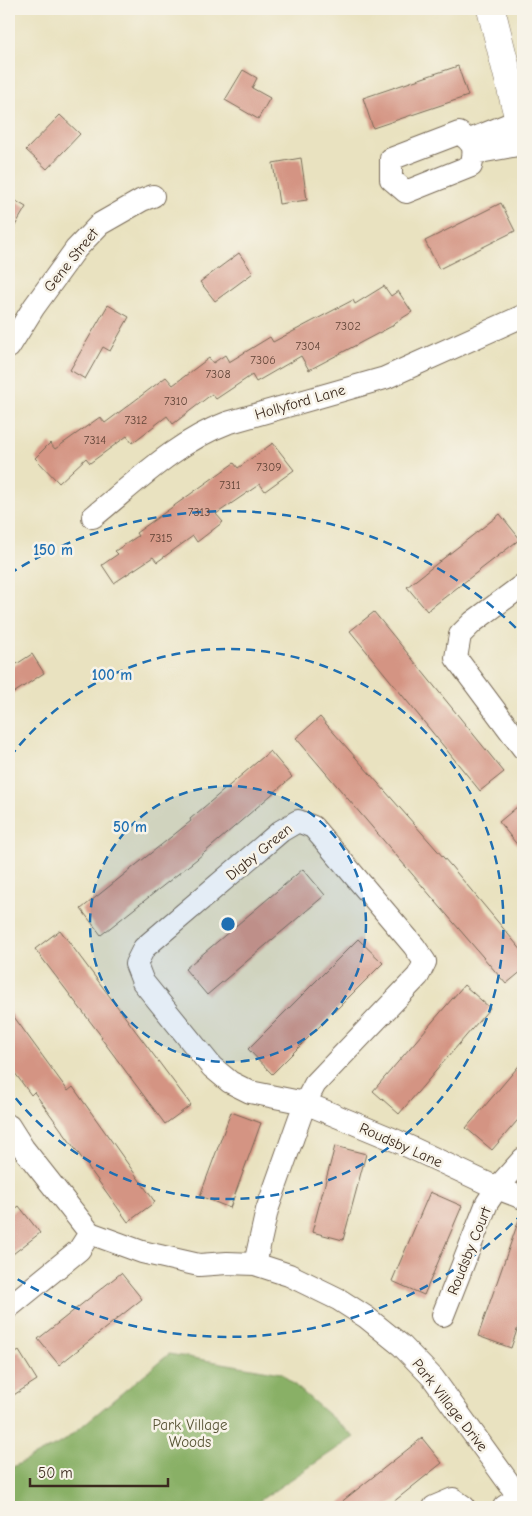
<svg xmlns="http://www.w3.org/2000/svg" width="532" height="1516" font-family="'Comic Neue',sans-serif">
<rect width="100%" height="100%" fill="#f7f3e8"/>
<filter id="ink" filterUnits="userSpaceOnUse"><feTurbulence type="fractalNoise" baseFrequency=".02" numOctaves="2"/><feDisplacementMap in="SourceGraphic" scale="10" xChannelSelector="R" yChannelSelector="G"/><feConvolveMatrix kernelMatrix="1 2 1 2 8 2 1 2 1" color-interpolation-filters="sRGB"/></filter>
<filter id="wash" filterUnits="userSpaceOnUse"><feTurbulence type="fractalNoise" baseFrequency=".0096" numOctaves="4" result="noise"/><feDisplacementMap in="SourceGraphic" scale="20" xChannelSelector="R" yChannelSelector="G"/><feGaussianBlur stdDeviation="1.12" result="paint"/><feColorMatrix in="noise" values="0 0 0 0 0 0 0 0 0 0 0 0 0 0 0 0 0 1.4 0 .05"/><feComposite in="paint" operator="in"/></filter>
<g filter="url(#wash)">
<rect width="100%" height="100%" fill="#e9e2c0"/>
<path fill="#89b066" stroke="#626d42" d="M169,1354L281,1373L354,1437L250,1507H9V1469L64,1441Z"/>
<g id="blocks">
<path fill="#d49483" d="M458,66L468,96L373,128L363,98Z
M243,70L257,78L252,88L270,98L258,119L225,100Z
M60,115L80,134L47,169L26,150Z
M301,158L307,200L279,204L273,163Z
M9,197L26,207L9,236Z
M501,203L515,231L439,269L425,241Z
M239,253L253,273L215,301L200,282Z
M384,286L391,296L398,291L412,312L393,324L394,325L309,370L301,356L256,382L252,375L216,399L212,394L173,424L167,416L132,443L127,436L90,463L86,458L59,483L35,458L50,443L55,449L100,417L105,423L166,377L173,385L209,358L213,363L225,355L229,362L270,337L273,342L353,300L355,304Z
M108,305L129,317L110,351L103,347L85,379L70,370Z
M273,443L294,470L265,491L260,484L216,514L223,522L197,542L193,536L157,562L153,557L114,583L102,565L118,554L115,551L138,536L136,533L234,463L238,468Z
M500,514L520,539L427,611L407,587Z
M374,612L504,772L480,791L350,631Z
M32,654L44,673L9,696V669Z
M320,717L451,866L523,952V970L506,984L296,738Z
M270,751L292,777L197,859L101,935L81,909L191,821L190,819Z
M523,802V852L499,822Z
M303,869L325,895L207,995L185,969Z
M60,930L191,1105L165,1124L101,1038L102,1037L35,949Z
M358,939L383,963L272,1074L248,1049Z
M464,985L490,1008L399,1114L373,1091Z
M9,1010L68,1091L73,1087L155,1202L128,1222L34,1092L31,1095L9,1065Z
M523,1061V1114L492,1150L466,1128Z
M231,1112L261,1123L230,1208L200,1196Z
M335,1146L366,1154L343,1240L312,1232Z
M430,1192L462,1206L424,1295L392,1281Z
M19,1206L40,1233L9,1257V1214Z
M521,1214H523V1312L511,1348L478,1336Z
M121,1273L142,1299L59,1365L38,1339Z
M19,1351L37,1380L9,1398V1357Z
M422,1438L442,1463L387,1507H335Z"/>
</g>
</g>
<g filter="url(#ink)">
<use href="#blocks" fill-opacity="0" stroke="#786a57" stroke-width="1"/>
<g fill="none" stroke-linecap="round" stroke-linejoin="round">
<g stroke="#786a57" stroke-width="24">
<path id="street" d="M459,133C474,143 476,148 471,166L406,192L391,179V159Z
M470,140L520,120
M474,153L523,144
M9,347L34,307L76,249L100,224L142,200L153,196
M93,517C135,483 176,442 227,423L385,378L523,316
M523,585L473,622L460,635L456,658L523,748
M298,821L313,827L414,946L425,962L418,976L315,1084L305,1103L250,1092L230,1082L212,1067L143,982L136,964L144,948L281,831Z
M9,1126L23,1148L90,1233L79,1250L9,1307
M90,1233L142,1252L199,1265L227,1263L255,1264L289,1275L338,1299L366,1317L402,1346L433,1378L519,1497L504,1507
M255,1264L267,1210L305,1103L397,1141L497,1188L523,1198
M443,1315L487,1203L497,1188L523,1159
M434,1507L453,1499L464,1507"/>
</g>
<g stroke="#786a57" stroke-width="29">
<path id="secondary" d="M491,9L523,136
M523,1494L519,1497L523,1502"/>
</g>
<use href="#street" stroke="#fff" stroke-width="22"/>
<use href="#secondary" stroke="#fff" stroke-width="28"/>
</g>
</g>
<circle cx="228" cy="924" r="138" fill="#1f6fb2" fill-opacity=".12"/>
<g fill="none" stroke="#1f6fb2" stroke-width="2.5" stroke-dasharray="9 6">
<circle cx="228" cy="924" r="138"/>
<path d="M10 757A275 275 0 1 1 10 1091"/>
<path d="M523 1213A413 413 0 0 1 9 1274M9 574A413 413 0 0 1 523 635"/>
</g>
<g text-anchor="middle" stroke-width="5" stroke-linejoin="round" paint-order="stroke">
<g font-size="12" fill="#614437">
<text x="348" y="330">7302</text>
<text x="308" y="350">7304</text>
<text x="263" y="364">7306</text>
<text x="218" y="378">7308</text>
<text x="176" y="405">7310</text>
<text x="136" y="424">7312</text>
<text x="95" y="444">7314</text>
<text x="269" y="471">7309</text>
<text x="230" y="489">7311</text>
<text x="199" y="516">7313</text>
<text x="161" y="542">7315</text>
</g>
<g font-size="15" fill="#3b2a1e" stroke="#f7f3e8">
<text transform="translate(71 260) rotate(-51)" y="5">Gene Street</text>
<text transform="translate(300 402) rotate(-16)" y="5">Hollyford Lane</text>
<text transform="translate(259 852) rotate(-39)" y="5">Digby Green</text>
<text transform="translate(401 1145) rotate(24)" y="5">Roudsby Lane</text>
<text transform="translate(469 1251) rotate(-68)" y="5">Roudsby Court</text>
<text transform="translate(450 1405) rotate(52)" y="5">Park Village Drive</text>
</g>
<g font-size="15" fill="#575334" stroke="#f7f3e8">
<text x="190" y="1430">Park Village<tspan x="190" dy="17">Woods</tspan></text>
</g>
</g>
<circle cx="228" cy="924" r="8" fill="#1f6fb2" stroke="#f7f3e8" stroke-width="2.5"/>
<g font-size="15" text-anchor="middle" font-weight="bold" fill="#1f6fb2" stroke="#f7f3e8" stroke-width="5" stroke-linejoin="round" paint-order="stroke">
<text x="53" y="555">150 m</text>
<text x="112" y="680">100 m</text>
<text x="130" y="832">50 m</text>
</g>
<rect width="532" height="1516" fill="none" stroke="#f7f3e8" stroke-width="30"/>
<path d="M30 1478v8h138v-8" fill="none" stroke="#3b2a1e" stroke-width="2.5"/>
<text x="38" y="1478" font-size="15" fill="#3b2a1e" stroke="#f7f3e8" stroke-width="4" paint-order="stroke">50 m</text>
</svg>
